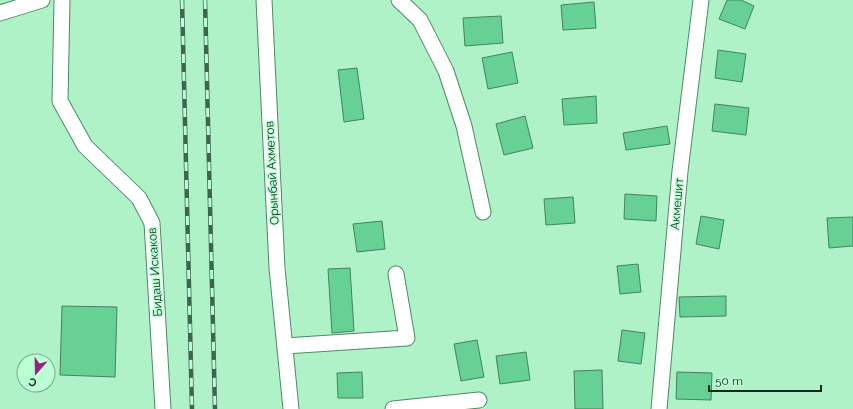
<svg xmlns="http://www.w3.org/2000/svg" width="853" height="409" font-family="Raleway,sans-serif">
<rect width="100%" height="100%" fill="#aff2c8"/>
<path fill="#67d094" stroke="#43835e" d="M727,0H741L754,6L745,29L719,19Z
M594,2L596,28L563,30L561,5Z
M501,16L503,43L465,46L463,18Z
M718,50L746,54L742,82L715,78Z
M512,52L518,83L488,89L482,58Z
M357,68L364,119L344,122L338,70Z
M596,96L597,123L564,125L562,99Z
M715,104L749,108L746,135L712,131Z
M525,116L533,148L504,155L496,124Z
M667,126L670,144L626,150L623,133Z
M625,194L657,196L656,221L624,219Z
M573,197L575,223L546,225L544,199Z
M701,216L724,220L719,249L696,244Z
M853,217V246L829,248L827,218Z
M382,221L385,249L357,252L353,224Z
M638,264L641,292L620,294L617,266Z
M350,268L354,331L332,333L328,269Z
M726,296V316L680,317L679,297Z
M62,306L117,307L115,377L60,375Z
M622,330L645,333L641,364L618,361Z
M477,340L484,377L461,381L454,344Z
M526,352L530,380L500,384L496,356Z
M602,370L603,409H575L574,371Z
M362,372L363,398H338L337,373Z
M677,372L712,373L711,400L676,399Z"/>
<g fill="none" stroke-linecap="round" stroke-linejoin="round">
<g stroke="#4b8a65" stroke-width="17">
<path id="street" d="M62,0L60,101L85,146L139,198L152,223L163,409
M264,0L277,268L291,409
M399,0L420,20L446,71L464,126L483,212
M0,13L42,0
M285,346L407,338L396,274
M393,409L479,400
M659,409L680,171L701,0"/>
</g>
<use href="#street" stroke="#fff" stroke-width="15"/>
<g stroke="#3e654e" stroke-width="4.5">
<path id="rail" d="M182,0L192,409
M205,0L215,409"/>
</g>
<use href="#rail" stroke="#bcffd5" stroke-width="3" stroke-dasharray="9" stroke-linecap="butt"/>
</g>
<g text-anchor="middle" stroke-width="3" stroke-linejoin="round" paint-order="stroke">
<g font-size="12" fill="#0f2a1b" stroke="#bcffd5">
<text transform="translate(272 173) rotate(-93)" y="4">Орынбай Ахметов</text>
<text transform="translate(677 204) rotate(-85)" y="4">Акмешит</text>
<text transform="translate(155 272) rotate(-94)" y="4">Бидаш Искаков</text>
</g>
</g>
<g transform="translate(36 373) rotate(200)"><circle r="19" fill="#bcffd5" stroke="#77aa8b"/>
<path d="M0-3L7 15L0 10L-7 15Z" fill="#952280"/>
<text y="-6" font-size="11" font-weight="bold" text-anchor="middle" fill="#0f2a1b">С</text>
</g>
<path d="M709 385v6h112v-6" fill="none" stroke="#0f2a1b" stroke-width="2"/>
<text x="715" y="385" font-size="12" fill="#0f2a1b" stroke="#bcffd5" stroke-width="3" paint-order="stroke">50 m</text>
</svg>
